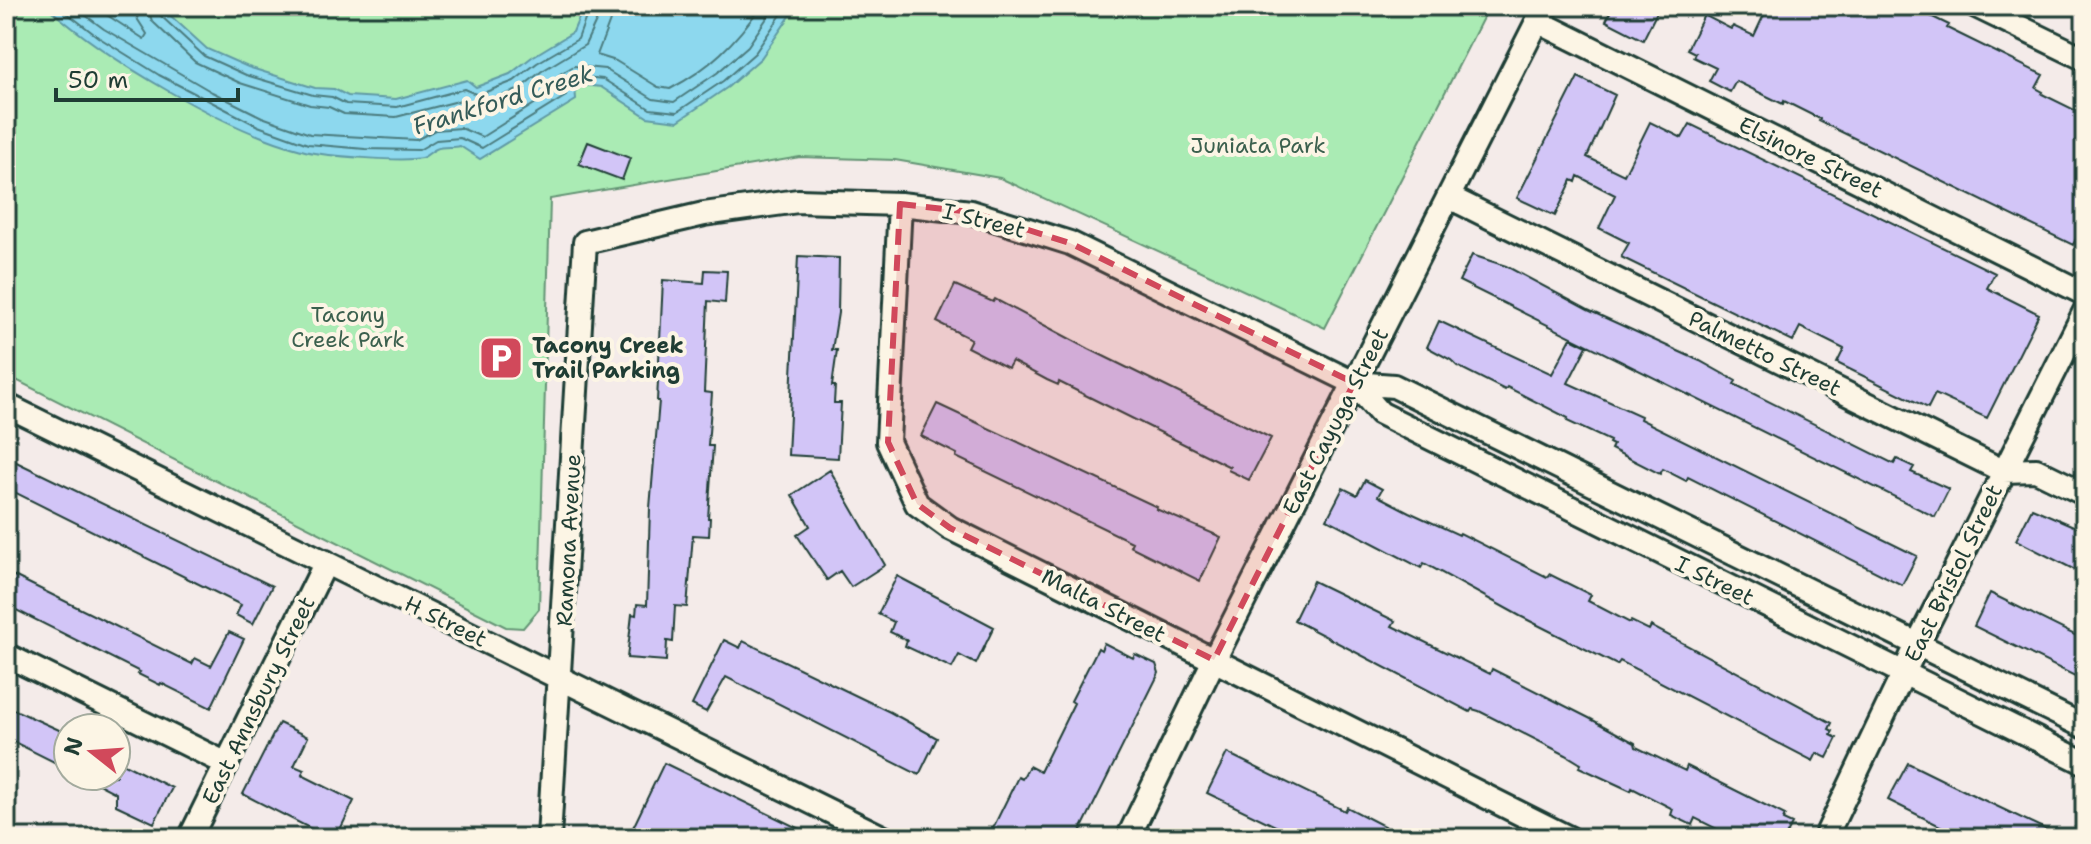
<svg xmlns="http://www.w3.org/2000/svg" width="2091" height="844" font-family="'Shantell Sans',sans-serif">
<rect width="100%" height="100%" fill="#f4ebe9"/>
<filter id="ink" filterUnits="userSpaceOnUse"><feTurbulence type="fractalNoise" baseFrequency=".0125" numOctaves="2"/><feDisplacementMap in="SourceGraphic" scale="16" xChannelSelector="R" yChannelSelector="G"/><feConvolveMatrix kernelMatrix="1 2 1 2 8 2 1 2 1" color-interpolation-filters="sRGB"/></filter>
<g filter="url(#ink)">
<path fill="#aaebb4" stroke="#649474" stroke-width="2" d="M6,6H1489L1325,328L1000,178L895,160L800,157L550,199L539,609L523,628L506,627L6,375Z"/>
<path fill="#8dd8ee" stroke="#619aa4" stroke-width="2" d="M46,6H160L207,49L248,67L315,88L334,89L348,96L396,99L467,80L476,87L510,74L532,57L573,32L584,6H797L761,58L728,87L678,121L647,117L601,87L575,84L576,100L480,159L460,146C452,148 443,146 436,149C431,151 426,157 421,158C404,162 323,156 305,151C226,131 107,60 46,6Z"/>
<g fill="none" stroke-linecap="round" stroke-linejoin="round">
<path stroke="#4b7b7e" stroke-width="2" d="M58,6L98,37L159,75L258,126L308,144L365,149L419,150L436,140L460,138L482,148L566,96L567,82L575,76L603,79L650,109L677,112L723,81L755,53L787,6
M73,6L104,29L212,92L262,117L310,134L416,140L435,130L461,128L482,137L555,91L560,74L574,66L605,69L653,99L674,102L717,73L748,46L775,6
M93,6L144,39L147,34L138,20L135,6
M147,6L152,21L195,62L240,83L310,105L329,107L344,114L396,117L462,100L480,104L518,90L542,71L585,45L599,15L600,6
M157,6L160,15L204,56L246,75L313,95L332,97L346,104L397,107L464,89L478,95L514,81L537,63L578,39L590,6
M612,6L611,18L597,55L616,61L658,87L670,89C709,69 736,42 761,6"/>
</g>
<path fill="#d2c5f7" stroke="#1f3d34" stroke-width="2" d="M1613,6H1660L1643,40L1606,21Z
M1768,6H1910L1949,25L1947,28L2043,75L2036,88L2043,92L2042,94L2085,115V221L2073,245L1819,121L1820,119L1784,101L1783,104L1736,81L1730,92L1709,81L1716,68L1693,57L1695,53L1687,49L1704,15L1731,29L1733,26L1754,36Z
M1578,77L1615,95L1587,157L1624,175L1650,122L1682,138L1690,124L1995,273L1987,288L2039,314L1987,418L1935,394L1928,408L1837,363L1844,349L1800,327L1793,341L1621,257L1629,243L1599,228L1615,195L1578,176L1576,182L1572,180L1555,216L1517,198Z
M588,142L630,158L622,180L579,164Z
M1472,255L1506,266L1588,310L1700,361L1736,381L1734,384L1894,464L1897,459L1914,467L1911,472L1949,489L1935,517L1459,281Z
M798,256L839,258L838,313L832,350H837L832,386H835L834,403H841L838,458L788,455Z
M705,270L727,271L725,303L708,301L704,392L712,393L708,446H713L708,518H710L709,536L693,535L687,607L675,606L673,642L667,641L666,661L627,658L632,614L636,615L637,604L647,605L650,508L659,401H657L663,280L704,283Z
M955,285L993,302L995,299L1089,349L1271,438L1249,480L1228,470L1230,467L1059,382L1058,385L1047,380L1012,361L1008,368L967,347L971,339L937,322Z
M1439,321L1552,374L1571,338L1587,346L1568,383L1641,416L1640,419L1917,556L1902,585L1688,477L1686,481L1663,469L1660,474L1611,449L1613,445L1609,443L1610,441L1567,421L1568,418L1507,387L1505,390L1457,366L1451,360L1427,347Z
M937,404L1157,507L1156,509L1221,537L1200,581L1130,546L1132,542L956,457L957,454L921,436Z
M6,457L272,586L253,624L236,615L241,605L6,488Z
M830,470L885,565L851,587L840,571L827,580L797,535L810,526L792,495Z
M1365,480L1382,489L1378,496L1409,512L1459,535L1460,533L1547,577L1549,574L1591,595L1588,601L1630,623L1631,621L1649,630L1651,626L1832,723L1829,729L1833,731L1831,735L1837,738L1827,758L1817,753L1813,761L1620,661L1617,665L1520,616L1424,563L1421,568L1327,519L1343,488L1357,495Z
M2032,508L2085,531V575L2016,540Z
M6,572L192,664L195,658L211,666L229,632L244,639L211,708L161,683L160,685L138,674L140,672L6,605Z
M897,576L994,627L976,664L959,655L952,668L905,646L907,640L890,632L894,622L878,614Z
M1313,581L1395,621L1392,626L1490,674L1492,669L1589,718L1635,743L1636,747L1685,771L1687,766L1785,815L1783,820L1792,824L1785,838H1735L1695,818L1692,825L1671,815L1673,809L1632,788L1631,791L1579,767L1581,764L1566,755L1479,711L1472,709L1470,712L1294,620Z
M1990,593L2085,640V681L1974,626Z
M724,640L740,648L743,641L890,712L937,738L919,775L726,677L706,712L692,705Z
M1104,643L1133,658L1135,654L1156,664L1159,673L1077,838H988L1018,777L1022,779L1029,766L1040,772L1074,703L1071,701L1098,648L1101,650Z
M6,706L68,734V769L6,738Z
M279,723L308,737L294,766L304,770L302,775L354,801L336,838H329L243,794Z
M1227,753L1345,811L1347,807L1407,838H1309L1290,829L1288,832L1207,793Z
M116,760L172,788L154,823L116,805V793L83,776H116Z
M664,763L818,838H628Z
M1908,763L1973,795L2064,838H1964L1888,800Z"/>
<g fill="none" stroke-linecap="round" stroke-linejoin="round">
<g stroke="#1f3d34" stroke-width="28">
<path id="street" d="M1976,6L2085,59
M1537,21L2085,294
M1449,197L2003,471L2036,470L2085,494
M900,204L888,442L917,504L950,528L1569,838
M1354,383L1380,413L2085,763
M6,405L884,838
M6,655L227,764
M190,838L326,562
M549,838L585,242L704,214L798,201L900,204L971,212L1070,243L1354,383L1394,386L2085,727
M1128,838L1214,660L1545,6
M1825,838L1917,645L2085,311"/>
</g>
<use href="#street" stroke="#fcf5e5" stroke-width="22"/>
</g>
</g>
<path fill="#d1495b" fill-opacity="0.2" stroke="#d1495b" stroke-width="6" stroke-dasharray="16 10" stroke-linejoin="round" d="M900,204L971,212L1070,243L1354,383L1214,660L950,528L917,504L888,442Z"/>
<defs>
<g id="parking-square" transform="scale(2.3)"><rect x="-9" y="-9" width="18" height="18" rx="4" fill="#d1495b" stroke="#fcf5e5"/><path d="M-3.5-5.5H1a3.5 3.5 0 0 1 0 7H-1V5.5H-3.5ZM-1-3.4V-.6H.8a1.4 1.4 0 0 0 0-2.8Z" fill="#fff"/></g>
</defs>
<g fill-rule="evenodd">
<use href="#parking-square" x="501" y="358"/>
</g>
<g text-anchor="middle" stroke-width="8" stroke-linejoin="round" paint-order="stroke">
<g font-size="22" fill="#3b604e" stroke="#fcf5e5">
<text x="1258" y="153">Juniata Park</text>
<text x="348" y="322">Tacony<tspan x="348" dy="25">Creek Park</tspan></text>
</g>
<g font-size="22" fill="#1f3d34" stroke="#fcf5e5">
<text transform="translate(1811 157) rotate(26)" y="8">Elsinore Street</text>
<text transform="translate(984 220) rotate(14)" y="8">I Street</text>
<text transform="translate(1765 353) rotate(26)" y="8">Palmetto Street</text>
<text transform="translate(1335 421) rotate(-63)" y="8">East Cayuga Street</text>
<text transform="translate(568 540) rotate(-87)" y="8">Ramona Avenue</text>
<text transform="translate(1953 573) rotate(-64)" y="8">East Bristol Street</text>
<text transform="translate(1715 580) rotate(26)" y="8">I Street</text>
<text transform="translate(1104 605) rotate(27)" y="8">Malta Street</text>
<text transform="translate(446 621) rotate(26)" y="8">H Street</text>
<text transform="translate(258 700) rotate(-64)" y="8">East Annsbury Street</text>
</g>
<g font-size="22" font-weight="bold" fill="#1f3d34" stroke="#fcf5e5" text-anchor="start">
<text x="532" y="353">Tacony Creek<tspan x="532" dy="25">Trail Parking</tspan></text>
</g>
<g font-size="24" font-style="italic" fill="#355c59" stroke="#fcf5e5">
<text transform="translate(503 100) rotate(-17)" y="8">Frankford Creek</text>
</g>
</g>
<rect width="2091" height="844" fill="none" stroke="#fcf5e5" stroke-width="32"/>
<rect x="16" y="16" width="2059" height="812" fill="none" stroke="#1f3d34" stroke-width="3" filter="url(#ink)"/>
<g transform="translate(92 752) rotate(287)"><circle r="38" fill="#fcf5e5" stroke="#a4ab9e" stroke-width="2"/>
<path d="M0-6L14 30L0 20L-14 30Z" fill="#d1495b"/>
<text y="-12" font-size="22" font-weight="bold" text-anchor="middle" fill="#1f3d34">N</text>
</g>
<path d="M56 88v12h182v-12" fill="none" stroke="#1f3d34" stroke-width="4"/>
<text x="68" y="88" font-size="24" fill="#1f3d34" stroke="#fcf5e5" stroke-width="6" paint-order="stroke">50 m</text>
</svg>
